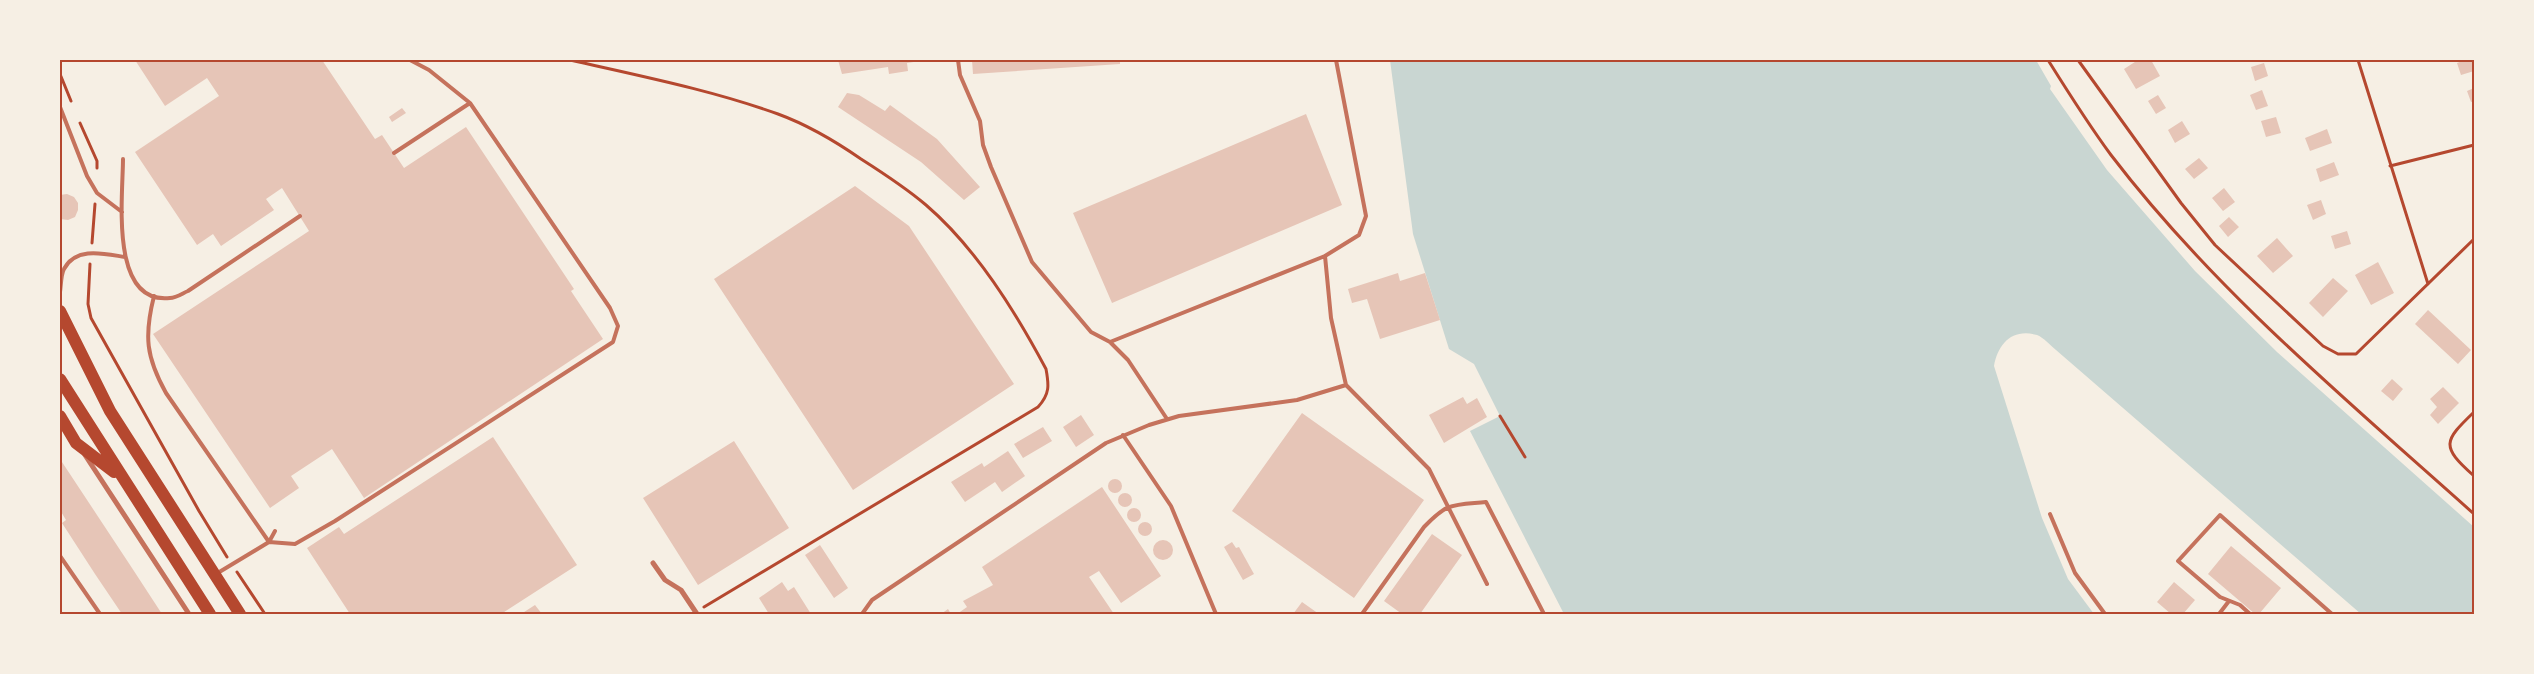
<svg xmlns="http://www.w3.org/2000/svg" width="2534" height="674" font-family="'Varela Round',sans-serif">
<rect width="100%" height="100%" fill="#f6efe4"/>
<path fill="#c9d6d2" d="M1390,60H2036L2051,86L2050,89L2107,170L2195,271L2277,352L2474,527V614H2361L2056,350C2051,346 2043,337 2037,335C2012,328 1998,344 1994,366L2042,518L2068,579L2094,614H1564L1470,431L1500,416L1474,364L1449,349L1413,234Z"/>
<path fill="#e6c5b7" d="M135,60H322L375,139L382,135L404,168L466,127L574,289L571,291L603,339L364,498L332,449L291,476L299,488L270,508L153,334L309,231L282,188L266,199L274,210L221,246L213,234L197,245L135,152L219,96L207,78L165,106Z
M838,60H920V61L907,63L908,71L889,74L888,67L842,74Z
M972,60H1120V64L973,74Z
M2138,60H2151L2160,76L2136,89L2124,69Z
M2465,60H2472L2474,71L2461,75L2457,63Z
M2264,63L2268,76L2255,81L2251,67Z
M2474,88V101L2471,102L2467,91Z
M2262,90L2268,106L2256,110L2250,95Z
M847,93L859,95L885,111L890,105L937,139L980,187L964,200L921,162L838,107Z
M2158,95L2166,108L2156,114L2148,101Z
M402,108L406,113L392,122L389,117Z
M1306,114L1342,205L1112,303L1073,213Z
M2276,117L2281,133L2266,137L2261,121Z
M2182,121L2190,134L2175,143L2168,130Z
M2327,129L2332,143L2310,151L2305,138Z
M2199,158L2208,168L2194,179L2185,169Z
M2334,162L2339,175L2320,182L2316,169Z
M855,186L909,226L1014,384L853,490L714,279Z
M2224,188L2235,202L2223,211L2212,198Z
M67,194L74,197L78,203V210L75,217L68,220L60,219V195Z
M2321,200L2326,214L2313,220L2307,205Z
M2229,217L2239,227L2228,237L2219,226Z
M2347,231L2351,244L2335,249L2331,236Z
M2277,238L2293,256L2273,273L2257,256Z
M2378,262L2394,293L2371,305L2355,275Z
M1398,273L1400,281L1425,273L1440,320L1380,339L1367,299L1352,303L1348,289Z
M2333,278L2348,291L2323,317L2309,303Z
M2428,310L2471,350L2458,364L2415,324Z
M2392,379L2403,389L2393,401L2381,391Z
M2443,387L2459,403L2438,424L2430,415L2437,407L2430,399Z
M1463,397L1467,404L1477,398L1487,417L1444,443L1429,415Z
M1302,413L1424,500L1354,598L1232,511Z
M1081,415L1094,435L1076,447L1063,427Z
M1043,427L1052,441L1023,458L1014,444Z
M493,437L577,565L501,614H350L307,548L339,527L344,534Z
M734,441L789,528L698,585L643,498Z
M1008,451L1025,476L1002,492L995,482L965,502L951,482L982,463L984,467Z
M60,459L132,568L162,614H122L95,574L62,523L66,520L60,510Z
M1108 486a7 7 0 1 1 14 0a7 7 0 1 1-14 0Z
M1102,487L1161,576L1121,603L1099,571L1089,577L1114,614H957L967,607L963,601L993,585L982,567Z
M1118 500a7 7 0 1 1 14 0a7 7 0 1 1-14 0Z
M1127 515a7 7 0 1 1 14 0a7 7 0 1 1-14 0Z
M1138 529a7 7 0 1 1 14 0a7 7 0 1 1-14 0Z
M1432,534L1462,555L1420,614H1402L1384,601Z
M1153 550a10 10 0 1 1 20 0a10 10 0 1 1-20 0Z
M1232,542L1236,548L1239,547L1254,574L1243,580L1224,547Z
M820,545L848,588L834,598L805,555Z
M2231,546L2281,588L2259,614H2255L2208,574Z
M782,582L788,591L794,587L811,614H769L759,598Z
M2174,582L2195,600L2183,614H2171L2157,602Z
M1302,602L1319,614H1293Z
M535,605L542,614H521Z
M948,609L951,614H941Z"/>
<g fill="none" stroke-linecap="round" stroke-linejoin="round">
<path stroke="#b5482f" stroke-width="3" d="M570,60C640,76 711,90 778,114C808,125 835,141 861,159C883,173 906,188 926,205C976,248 1015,311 1046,369C1049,385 1050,394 1038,407L704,607
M2048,60C2068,92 2088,124 2111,155C2214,290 2348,401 2474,514
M2078,60L2181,203L2215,245L2323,346L2338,354H2356L2474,239
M2358,60L2428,284
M60,74L71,101
M80,123L97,161V168
M2390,166L2474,145
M92,243L95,204
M90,264L88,304L91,318L199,511L227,557
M2474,412C2444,441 2440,446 2474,476
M1500,416L1525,457
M237,572L265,614"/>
<path stroke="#c5725c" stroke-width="4" d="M958,60L960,75L980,121L983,145L991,167L1032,262L1091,332L1110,342L1128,360L1167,419
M1336,60L1366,216L1359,235L1325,256L1331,318L1346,385L1429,469L1487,584
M60,107L87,176L97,193L122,212
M394,153L470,103
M123,159C123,196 109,305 170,298C176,298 183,293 188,291L300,216
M60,292C61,285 61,274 64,269C76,246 105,254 125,257
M154,296C144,336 146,357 166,393L269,542
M1110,342L1325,256
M1123,435L1171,506L1216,614
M2050,514L2075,573L2105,614
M269,542L295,544L335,521L613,342L618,326L610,308L470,103L429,70L410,60
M60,556L100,614
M216,574L269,542L275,531
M862,614L872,600L1106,443L1149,425L1179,416L1297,400L1346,385
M1362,614L1424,527C1448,502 1452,505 1486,502L1544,614
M2219,614L2229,601
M2250,614L2240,605L2220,597L2178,561L2220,515L2332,614"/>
<path stroke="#c5725c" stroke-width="5" d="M85,455L189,614
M653,563L665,580L681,590L697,614"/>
<path stroke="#b5482f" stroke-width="12" d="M60,311L110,411L240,614
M60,379L210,614
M60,416L76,443L114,472"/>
</g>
<rect width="2534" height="674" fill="none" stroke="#f6efe4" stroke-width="122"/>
<rect x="61" y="61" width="2412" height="552" fill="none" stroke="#b5482f" stroke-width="2"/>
</svg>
